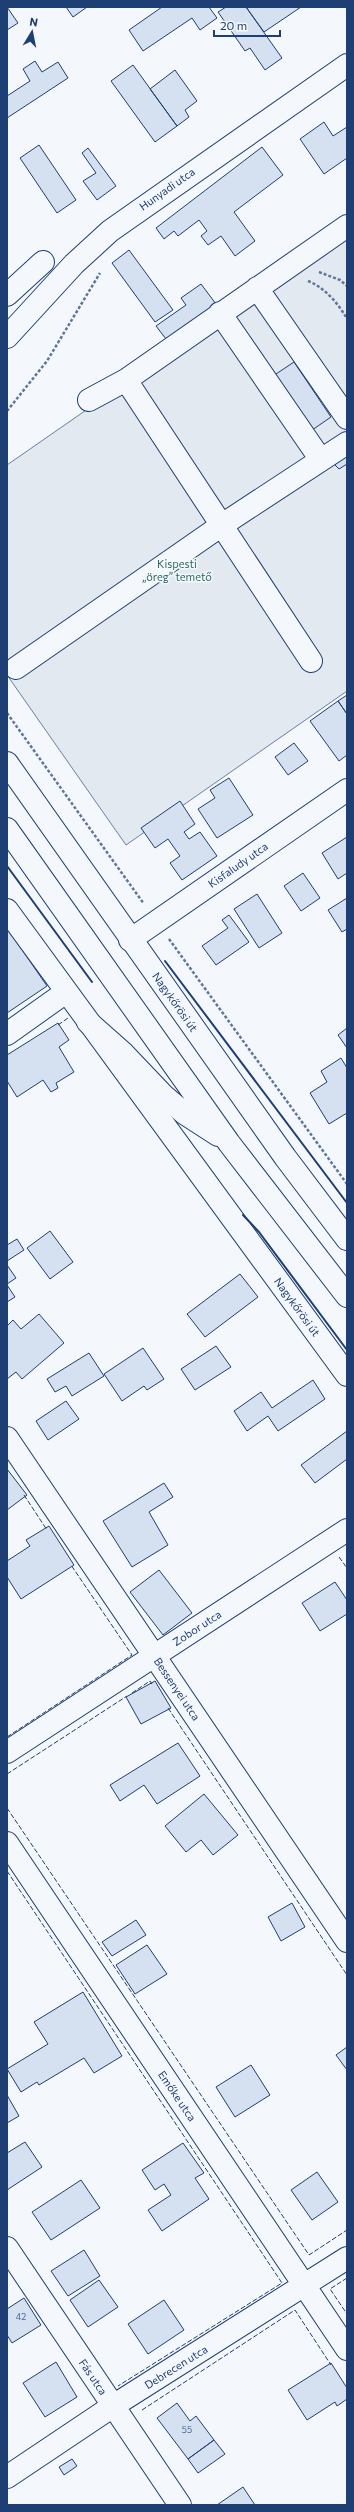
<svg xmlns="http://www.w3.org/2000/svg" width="354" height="2512" font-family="Commissioner,sans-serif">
<rect width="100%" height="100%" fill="#f4f7fb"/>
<path fill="#e3e9f0" stroke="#687fa3" d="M347,229V691L126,845L7,675V465Z"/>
<path fill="#d5e0f0" stroke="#1d3f73" d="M7,7L18,23L7,30Z
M66,7H87L73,17Z
M162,7H209L217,18L200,30L192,18L143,51L129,30Z
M226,7H246L282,58L265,70L250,48L245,51L218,12Z
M246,7H301L264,32Z
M35,61L42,72L58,62L68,78L7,118V96L30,81L23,69Z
M133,65L177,126L155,142L111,81Z
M175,70L197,101L185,110L189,117L177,126L150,89Z
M324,122L333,136L347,127V158L324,174L300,139Z
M39,145L76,200L57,213L20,158Z
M262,147L283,175L234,212L255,241L235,256L221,236L208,245L201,236L207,231L199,220L178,236L174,231L164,239L156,228Z
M88,148L116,186L97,200L83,181L96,173L82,153Z
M129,250L173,310L155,322L112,263Z
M201,284L216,304L166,339L156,326L186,305L181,298Z
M294,362L331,417L305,435L267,380Z
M343,455L347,458V464L339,469L335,465L334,460Z
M347,695V714L338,701Z
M338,701L347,714V755L339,761L310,721Z
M294,743L308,761L288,775L275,757Z
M229,778L253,815L217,838L198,809L215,798L210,790Z
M180,801L195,824L184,832L189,839L200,832L217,856L182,880L170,863L180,856L168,839L155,848L141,828Z
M347,837V873L338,879L322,853Z
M303,873L320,898L301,911L284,886Z
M257,894L282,933L259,948L234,909Z
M347,898V929L342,932L328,910Z
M229,915L249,942L216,965L202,946L228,928L222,920Z
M7,928L47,986L7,1013Z
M58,1023L69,1040L59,1047L74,1072L56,1083L58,1088L51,1092L43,1080L17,1097L7,1081V1055Z
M347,1028V1048L338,1035Z
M341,1058L347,1068V1113L329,1124L310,1093L327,1082L321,1071Z
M50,1231L73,1262L50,1279L27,1248Z
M17,1239L24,1250L7,1261V1245Z
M7,1265L16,1278L7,1284Z
M240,1274L258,1297L205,1337L187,1314Z
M7,1285L15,1297L7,1302Z
M39,1314L64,1343L22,1379L16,1372L7,1379V1326L13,1320L21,1329Z
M216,1346L231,1367L195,1390L181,1369Z
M143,1348L164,1379L147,1390L144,1386L122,1401L104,1374Z
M89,1353L104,1376L72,1396L66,1386L55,1392L47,1379Z
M313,1380L325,1399L278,1431L268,1416L247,1431L234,1411L261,1392L272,1408Z
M66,1401L79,1419L48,1440L36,1421Z
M347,1431V1459L315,1483L301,1465Z
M7,1469L27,1495L7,1510Z
M164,1483L173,1497L149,1512L168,1545L132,1567L103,1521Z
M49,1526L74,1565L21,1599L7,1577V1561L30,1546L26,1540Z
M159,1570L192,1613L163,1635L130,1592Z
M335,1582L347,1600V1614L320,1631L302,1603Z
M155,1681L171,1708L141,1724L126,1697Z
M178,1743L200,1776L157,1804L144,1785L120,1801L110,1785Z
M204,1794L238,1835L213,1855L201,1840L186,1852L165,1826Z
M292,1903L305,1927L281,1941L268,1917Z
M136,1920L146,1935L112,1956L102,1942Z
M147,1945L167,1974L135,1994L116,1965Z
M83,1992L122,2056L94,2073L84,2058L39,2085L37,2082L21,2092L7,2069L48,2044L34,2022Z
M347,2047V2070L336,2055Z
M251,2065L270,2095L235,2117L216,2087Z
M7,2095L19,2116L7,2123Z
M25,2142L42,2167L7,2190V2153Z
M183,2143L204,2173L195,2178L209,2199L162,2231L148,2210L171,2195L164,2184L155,2190L142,2170Z
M317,2172L338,2202L312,2220L291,2190Z
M81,2180L100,2208L51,2240L32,2212Z
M84,2250L100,2276L68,2296L51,2271Z
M99,2280L118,2307L88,2327L70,2300Z
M24,2298L41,2325L12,2343L7,2335V2309Z
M164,2300L184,2330L148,2354L128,2324Z
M56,2362L77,2397L45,2417L23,2383Z
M331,2363L347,2388V2399L337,2406L335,2402L307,2420L288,2390Z
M177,2403L190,2421L196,2416L214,2440L188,2459L157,2418Z
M214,2440L225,2454L198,2473L188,2459Z
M72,2459L77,2466L64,2475L59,2467Z
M243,2487L255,2505H217Z"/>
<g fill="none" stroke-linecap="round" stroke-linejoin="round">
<g stroke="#1d3f73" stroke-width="24">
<path id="minor" d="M257,288L347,418
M7,295L43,262
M220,313L321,460
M7,337L74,264L110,231L347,65
M126,380L311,661
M89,400L126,380L347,226
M16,668L222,525L347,443
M7,910L347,1375
M130,940L347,790
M7,1034L66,992
M7,1438L347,1941
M7,1752L347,1530
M7,1843L347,2349
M7,2248L180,2505
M7,2477L113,2406L347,2258"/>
</g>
<g stroke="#1d3f73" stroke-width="24">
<path id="major" d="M7,763L285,1157L347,1239
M7,829L229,1143L347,1296
M88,1022L123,1053L163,1095L184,1113L218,1135"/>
</g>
<path stroke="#5e769c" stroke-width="2.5" stroke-dasharray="3 2" stroke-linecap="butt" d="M319,272L340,280L347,286
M308,281C324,287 339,304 347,319
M7,411L47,361L100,273
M7,713L144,904
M169,939L347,1184"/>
<use href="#minor" stroke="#f4f7fb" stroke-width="22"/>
<use href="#major" stroke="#f4f7fb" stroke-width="22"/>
<path stroke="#1d3f73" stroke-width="1" stroke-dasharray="5 2" stroke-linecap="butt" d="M58,1025L68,1018
M24,1495L47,1530
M339,1557L347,1568
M132,1693L150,1681L152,1684
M168,1708L347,1975
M7,1737L132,1655L71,1565
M7,1774L127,1696
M7,1808L309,2255L347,2230
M7,1871L282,2283L118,2386
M347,2278L330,2289L347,2314
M142,2410L295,2310L331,2365"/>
<path stroke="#1d3f73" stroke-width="2" d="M7,866L92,982
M165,961L347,1203
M243,1215L259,1232L347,1350"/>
</g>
<g text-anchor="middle" stroke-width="3" stroke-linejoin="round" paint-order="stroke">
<g font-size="9" fill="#4b6792">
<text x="21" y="2320">42</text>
<text x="187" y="2433">55</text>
</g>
<g font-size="11" fill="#1d3f73" stroke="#f4f7fb">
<text transform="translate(167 189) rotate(-35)" y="4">Hunyadi utca</text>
<text transform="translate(238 865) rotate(-35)" y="4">Kisfaludy utca</text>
<text transform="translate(175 1002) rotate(55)" y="4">Nagykőrösi út</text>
<text transform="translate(297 1307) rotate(54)" y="4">Nagykőrösi út</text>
<text transform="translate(197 1628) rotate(-33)" y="4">Zobor utca</text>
<text transform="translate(177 1689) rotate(56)" y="4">Bessenyei utca</text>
<text transform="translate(177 2096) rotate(56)" y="4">Emőke utca</text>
<text transform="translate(176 2367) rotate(-32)" y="4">Debrecen utca</text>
<text transform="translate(93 2377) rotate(56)" y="4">Fás utca</text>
</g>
<g font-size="11" fill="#2c6c60" stroke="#f4f7fb">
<text x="177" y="568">Kispesti<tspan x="177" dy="13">„öreg” temető</tspan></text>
</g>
</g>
<rect width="354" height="2512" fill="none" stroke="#1d3f73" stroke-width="16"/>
<g transform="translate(32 32) rotate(10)" stroke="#f4f7fb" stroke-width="3" paint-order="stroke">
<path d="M0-3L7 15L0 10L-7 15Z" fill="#1d3f73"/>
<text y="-6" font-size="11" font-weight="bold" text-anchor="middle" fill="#1d3f73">N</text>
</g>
<path d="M214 30v6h66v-6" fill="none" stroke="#1d3f73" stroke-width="2"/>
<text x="220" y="30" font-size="12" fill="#1d3f73" stroke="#f4f7fb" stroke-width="3" paint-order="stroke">20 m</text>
</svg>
